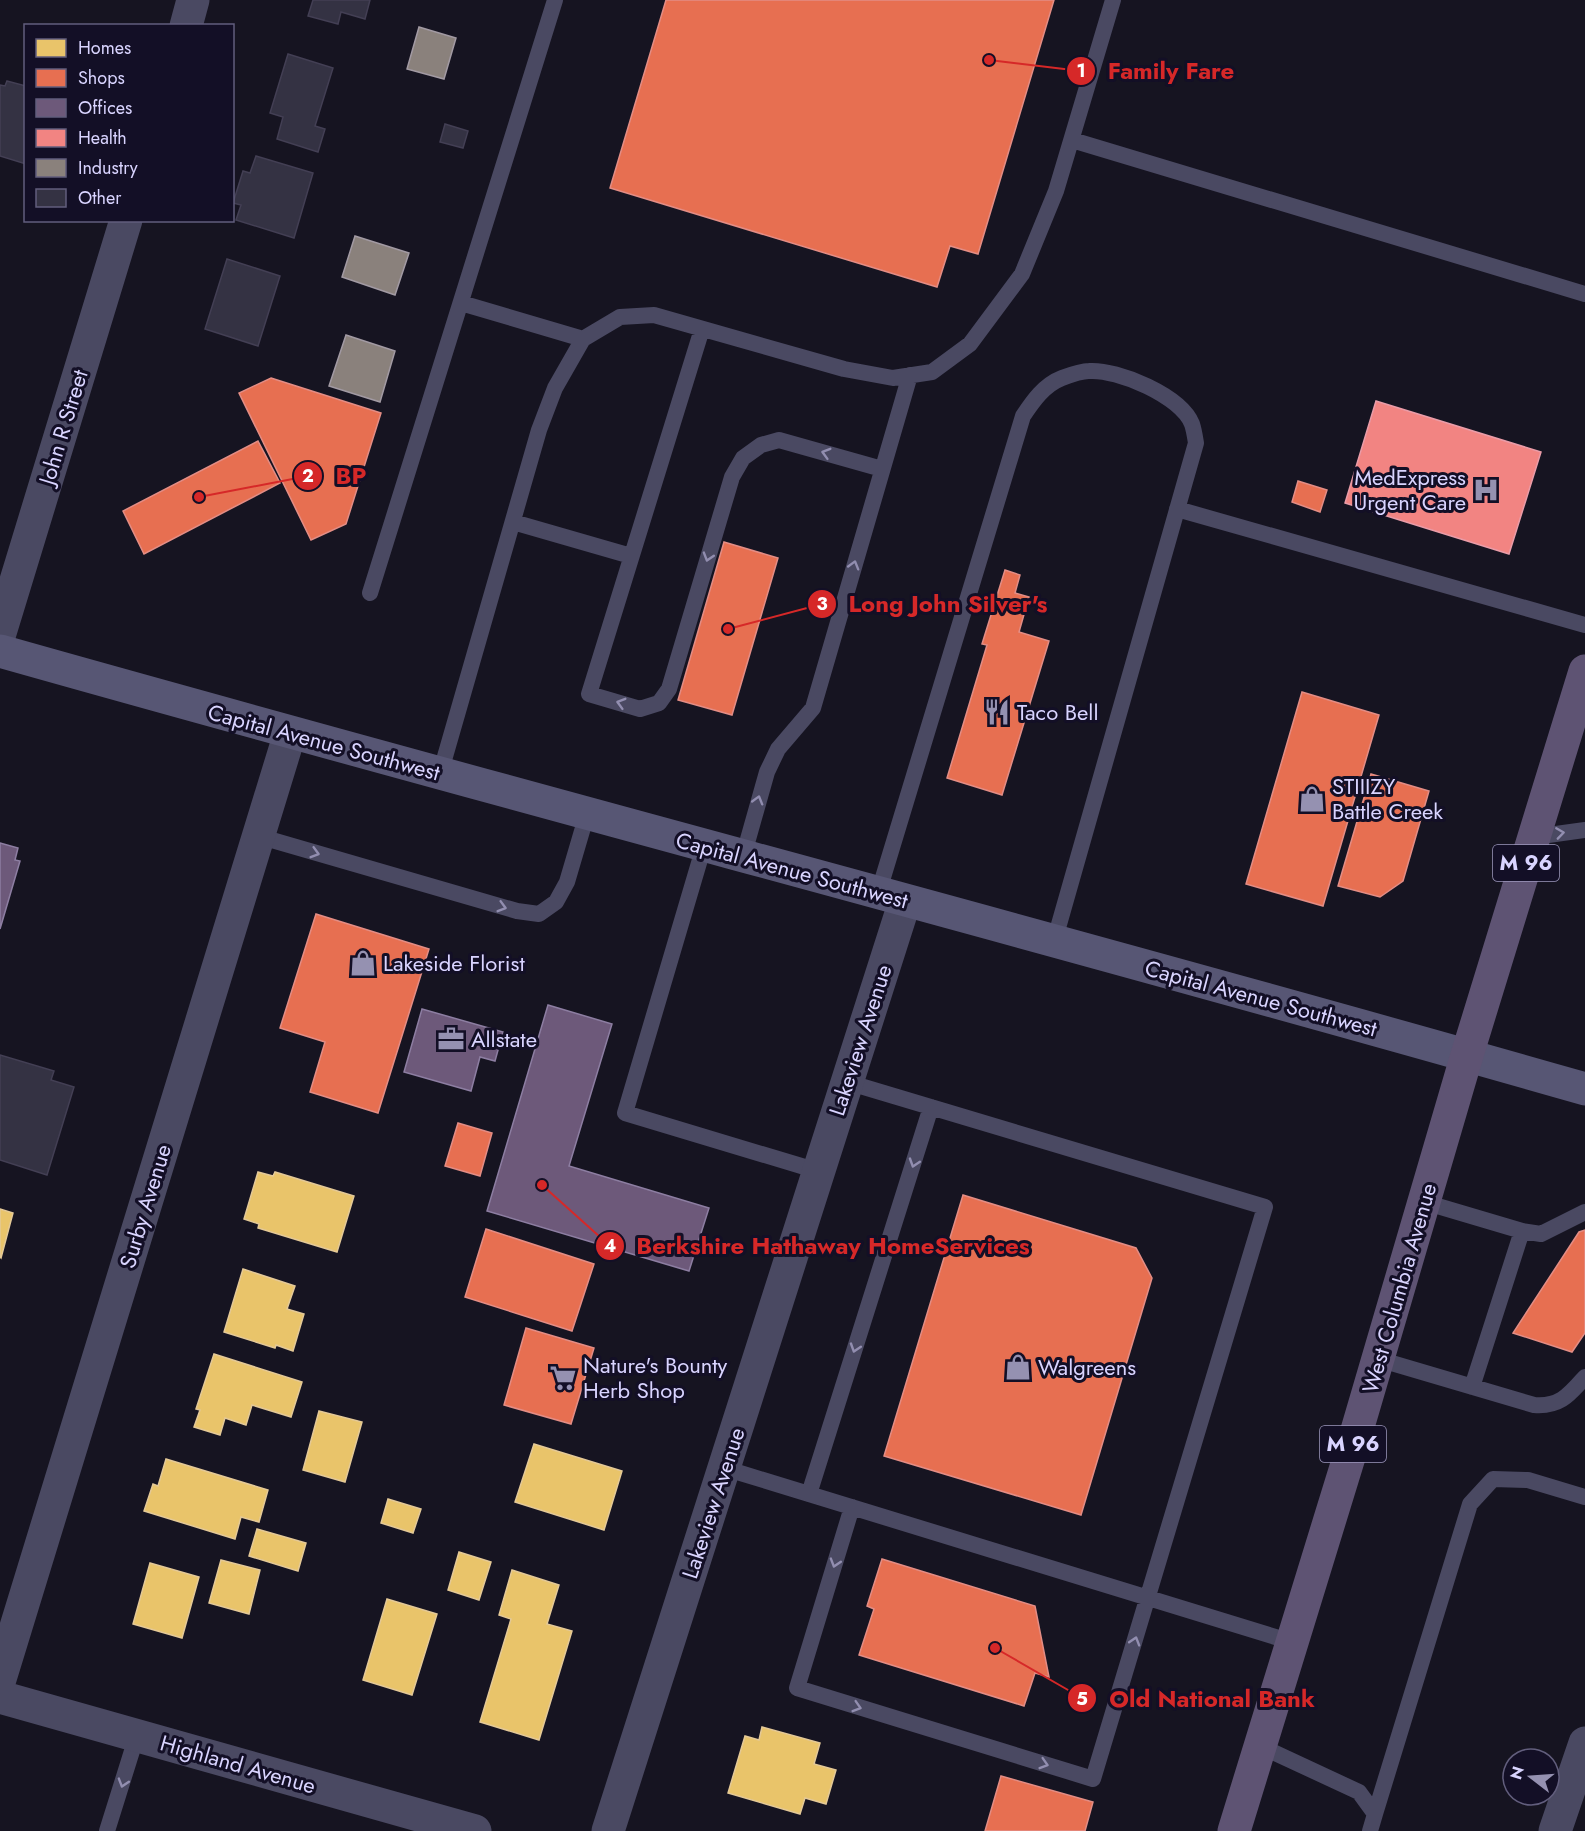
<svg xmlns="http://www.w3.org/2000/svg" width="1585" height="1831" font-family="Jost,sans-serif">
<rect width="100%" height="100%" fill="#161421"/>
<path fill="#e9c46a" stroke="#e4c997" stroke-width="1.5" d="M258,1172L273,1176L275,1172L354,1196L337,1252L258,1228L259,1224L244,1219Z
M0,1209L13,1213L1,1258L0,1257Z
M243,1269L295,1286L287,1309L304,1314L293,1351L276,1345L275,1348L224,1332Z
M214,1354L302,1382L291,1417L252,1405L246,1425L225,1418L220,1435L194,1427L200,1410L196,1409Z
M319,1411L362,1422L345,1482L303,1470Z
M534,1444L622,1471L604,1530L515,1502Z
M166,1459L268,1490L259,1522L241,1517L235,1539L144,1511L153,1484L158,1486Z
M388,1499L421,1509L413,1533L381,1523Z
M257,1529L306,1543L298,1571L249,1556Z
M459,1552L491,1562L479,1600L448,1590Z
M221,1560L260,1570L249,1614L209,1603Z
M150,1563L199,1577L182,1638L133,1624Z
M512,1570L559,1585L547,1624L572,1631L539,1740L480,1722L511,1619L499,1615Z
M387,1599L437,1614L412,1695L363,1680Z
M762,1727L820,1743L814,1764L836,1770L826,1804L805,1798L800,1814L728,1793L745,1736L759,1740Z"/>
<path fill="#e76f51" stroke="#e38d85" stroke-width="1.5" d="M666,0H1054L978,254L950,246L937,287L610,188Z
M271,378L381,413L346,524L311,540L239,393Z
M258,441L280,483L144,554L123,511Z
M1298,481L1327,490L1320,512L1292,502Z
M724,542L778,558L732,715L678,700Z
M1005,570L1020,575L1015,593L1029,597L1019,632L1049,641L1002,795L947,778L987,645L982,644Z
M1302,692L1379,715L1323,906L1246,884Z
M1371,774L1429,791L1403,881L1380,897L1338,886Z
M316,914L429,949L378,1113L310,1092L325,1042L280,1028Z
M458,1123L492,1133L480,1176L445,1166Z
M963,1195L1136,1248L1152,1278L1081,1515L884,1456Z
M486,1229L594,1264L572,1331L465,1297Z
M1585,1230V1333L1572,1352L1513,1333L1579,1232Z
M526,1328L594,1348L571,1424L504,1405Z
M882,1559L1035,1606L1049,1677L1035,1673L1024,1706L859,1655L874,1609L867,1606Z
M1001,1776L1093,1802L1085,1831H985Z"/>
<path fill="#6d597a" stroke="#8d7ea2" stroke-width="1.5" d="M0,843L18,848L15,860L20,861L0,929Z
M548,1005L612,1024L569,1166L709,1208L689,1271L487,1211Z
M422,1009L503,1032L495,1061L480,1057L471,1091L404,1072Z"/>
<path fill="#f28482" stroke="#ea9ca8" stroke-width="1.5" d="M1376,401L1541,452L1509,554L1345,503Z"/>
<path fill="#8a817c" stroke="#a29aa3" stroke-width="1.5" d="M419,27L456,38L444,79L407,69Z
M355,236L409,253L395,295L342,277Z
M346,335L395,351L380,402L329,386Z"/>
<path fill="#343243" stroke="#433f54" stroke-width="1.5" d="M313,0H370L365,19L341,12L338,24L308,16Z
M288,54L333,68L315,126L325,129L318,152L277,139L283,117L270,113Z
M7,81L26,86V164L0,156V85L5,86Z
M445,124L468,131L463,148L440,142Z
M256,156L313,173L294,238L236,220L241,205L233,203L243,171L250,173Z
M227,259L280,276L258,346L205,329Z
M0,1055L54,1071L51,1080L74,1087L47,1175L0,1160Z"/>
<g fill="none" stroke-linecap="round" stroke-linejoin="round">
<path stroke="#4a4962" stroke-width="16" d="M1072,140L1585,294
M461,303L583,339
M702,329L589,694L640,709L659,703L669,689L732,477L743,458L761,445L779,440L882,469
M1177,509L1585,625
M513,522L631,556
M370,593L555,0
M440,774L539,430L555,388L583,339L620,317L654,315L844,369L893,378L932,372L970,344L1022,274L1056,191L1113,0
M258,836L517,911L539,914L556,902L567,882L587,814
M1534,837L1585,830
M704,846L625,1113L818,1171
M743,857L767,772L778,749L813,708L910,375
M878,894L1023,416C1033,401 1044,385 1062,378C1070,375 1081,371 1089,371C1118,369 1181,396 1192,424C1194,430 1195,437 1196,443L1054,942
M847,1082L1265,1207L1093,1779L797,1688L852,1507
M1424,1202L1522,1231
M1378,1359L1534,1405C1560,1407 1569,1395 1585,1377
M1472,1387L1522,1231L1541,1234L1585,1212
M724,1468L1292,1642
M809,1494L931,1107
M1260,1746L1359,1792L1375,1814L1370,1831
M1375,1814L1470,1504L1493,1479L1528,1480L1585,1497
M107,1831L137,1735"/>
<path stroke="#4a4962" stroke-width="33" d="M186,26L193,0
M0,633L126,220
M0,1679L290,733
M0,1697L475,1831
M608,1831L905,901
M1555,1831L1585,1743"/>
<path stroke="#575674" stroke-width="33" d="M0,651C527,800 1058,938 1585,1089"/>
<path stroke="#5e5373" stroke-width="33" d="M1234,1831L1350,1454L1467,1055L1585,671"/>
</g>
<defs><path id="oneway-chevron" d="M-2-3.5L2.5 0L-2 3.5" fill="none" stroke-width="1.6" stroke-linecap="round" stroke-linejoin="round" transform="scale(1.5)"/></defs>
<g stroke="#928eb0">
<use href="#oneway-chevron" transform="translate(826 453) rotate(-164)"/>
<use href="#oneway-chevron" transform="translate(708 557) rotate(107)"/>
<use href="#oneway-chevron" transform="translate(854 565) rotate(-74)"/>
<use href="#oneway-chevron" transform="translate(621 703) rotate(-164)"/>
<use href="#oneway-chevron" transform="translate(758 800) rotate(-74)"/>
<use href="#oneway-chevron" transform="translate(1560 833) rotate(-8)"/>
<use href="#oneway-chevron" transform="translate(315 853) rotate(16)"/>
<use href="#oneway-chevron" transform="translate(502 907) rotate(16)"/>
<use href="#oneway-chevron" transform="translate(914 1163) rotate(108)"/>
<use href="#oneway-chevron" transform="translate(855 1348) rotate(108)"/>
<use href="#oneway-chevron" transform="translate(835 1563) rotate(107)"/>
<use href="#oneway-chevron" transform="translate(1135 1641) rotate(-73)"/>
<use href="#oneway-chevron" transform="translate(857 1707) rotate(17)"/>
<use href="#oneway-chevron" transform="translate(1044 1764) rotate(17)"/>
<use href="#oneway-chevron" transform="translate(123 1783) rotate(107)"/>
</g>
<defs>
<g id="hospital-bare" transform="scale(2.07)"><path d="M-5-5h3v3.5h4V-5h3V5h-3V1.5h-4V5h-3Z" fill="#9591b1" stroke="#130f26" stroke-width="2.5" paint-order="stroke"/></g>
<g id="restaurant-bare" transform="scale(2.07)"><path d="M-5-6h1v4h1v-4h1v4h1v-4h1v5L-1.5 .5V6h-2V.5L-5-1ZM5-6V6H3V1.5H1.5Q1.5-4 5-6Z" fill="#9591b1" stroke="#130f26" stroke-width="2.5" paint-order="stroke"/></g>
<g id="shop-bare" transform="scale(2.07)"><path d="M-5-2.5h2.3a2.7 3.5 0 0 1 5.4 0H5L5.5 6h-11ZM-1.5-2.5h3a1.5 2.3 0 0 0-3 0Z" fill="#9591b1" stroke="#130f26" stroke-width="2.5" paint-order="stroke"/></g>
<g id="office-bare" transform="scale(2.07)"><path d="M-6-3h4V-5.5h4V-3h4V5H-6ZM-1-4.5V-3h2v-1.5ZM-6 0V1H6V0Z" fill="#9591b1" stroke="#130f26" stroke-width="2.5" paint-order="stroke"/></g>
<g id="supermarket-bare" transform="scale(2.07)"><path d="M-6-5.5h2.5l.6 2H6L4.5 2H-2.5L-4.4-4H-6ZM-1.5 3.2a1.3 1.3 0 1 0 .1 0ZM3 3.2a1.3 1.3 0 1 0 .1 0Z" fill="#9591b1" stroke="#130f26" stroke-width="2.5" paint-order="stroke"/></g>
</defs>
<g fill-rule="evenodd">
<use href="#hospital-bare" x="1486" y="490"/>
<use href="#restaurant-bare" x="997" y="712"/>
<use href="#shop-bare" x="1312" y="799"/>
<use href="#shop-bare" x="363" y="963"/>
<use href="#office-bare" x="451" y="1039"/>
<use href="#shop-bare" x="1018" y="1367"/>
<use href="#supermarket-bare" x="563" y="1378"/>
</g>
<g text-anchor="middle" stroke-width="6" stroke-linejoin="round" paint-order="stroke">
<g fill="#130f26" stroke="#9e99be" stroke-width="1.5">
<rect x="1493" y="845" width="66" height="36" rx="4.5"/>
<rect x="1320" y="1426" width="66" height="36" rx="4.5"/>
</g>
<g font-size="21" font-weight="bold" fill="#d9d4ff">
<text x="1526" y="870">M 96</text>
<text x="1353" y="1451">M 96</text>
</g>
<g font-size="22" fill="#d9d4ff" stroke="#130f26">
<text transform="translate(63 427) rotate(-73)" y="8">John R Street</text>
<text transform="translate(324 742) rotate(15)" y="8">Capital Avenue Southwest</text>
<text transform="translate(792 870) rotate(15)" y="8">Capital Avenue Southwest</text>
<text transform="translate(1261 998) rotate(15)" y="8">Capital Avenue Southwest</text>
<text transform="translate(860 1040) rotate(-72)" y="8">Lakeview Avenue</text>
<text transform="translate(145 1206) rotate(-73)" y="8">Surby Avenue</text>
<text transform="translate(1399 1288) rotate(-74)" y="8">West Columbia Avenue</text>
<text transform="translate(713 1503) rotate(-72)" y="8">Lakeview Avenue</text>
<text transform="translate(238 1764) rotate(16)" y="8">Highland Avenue</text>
</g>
<g font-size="22" fill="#d9d4ff" stroke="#130f26" text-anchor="start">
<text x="1466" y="485" text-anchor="end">MedExpress<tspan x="1466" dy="25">Urgent Care</tspan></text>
<text x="1017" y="720">Taco Bell</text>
<text x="1332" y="794">STIIIZY<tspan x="1332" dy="25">Battle Creek</tspan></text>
<text x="383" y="971">Lakeside Florist</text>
<text x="471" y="1047">Allstate</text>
<text x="583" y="1373">Nature's Bounty<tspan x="583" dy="25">Herb Shop</tspan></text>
<text x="1038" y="1375">Walgreens</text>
</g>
</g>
<path fill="none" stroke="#d62828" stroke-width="2" d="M989 60L1081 71M199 497L308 476M728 629L822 604M542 1185L610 1246M995 1648L1082 1698"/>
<g fill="#d62828" stroke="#130f26" stroke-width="2">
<circle cx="989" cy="60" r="6"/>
<circle cx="199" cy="497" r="6"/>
<circle cx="728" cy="629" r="6"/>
<circle cx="542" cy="1185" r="6"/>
<circle cx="995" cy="1648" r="6"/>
<circle cx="1081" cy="71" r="15"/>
<circle cx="308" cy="476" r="15"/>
<circle cx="822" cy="604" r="15"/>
<circle cx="610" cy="1246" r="15"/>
<circle cx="1082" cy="1698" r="15"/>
</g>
<g font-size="18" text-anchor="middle" font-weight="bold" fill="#fff">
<text x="1081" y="77">1</text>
<text x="308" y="482">2</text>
<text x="822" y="610">3</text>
<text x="610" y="1252">4</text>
<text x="1082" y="1705">5</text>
</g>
<g font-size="24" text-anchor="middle" font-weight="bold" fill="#d62828" stroke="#130f26" stroke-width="6" stroke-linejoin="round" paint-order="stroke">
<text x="1171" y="79">Family Fare</text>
<text x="351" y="484">BP</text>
<text x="948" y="612">Long John Silver's</text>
<text x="833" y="1254">Berkshire Hathaway HomeServices</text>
<text x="1212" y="1707">Old National Bank</text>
</g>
<rect x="24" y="24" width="210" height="198" fill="#130f26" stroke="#625e7d" stroke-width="1.5"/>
<rect x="36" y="39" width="30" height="18" fill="#e9c46a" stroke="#625e7d" stroke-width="1.5"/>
<text x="78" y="54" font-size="18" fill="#d9d4ff">Homes</text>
<rect x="36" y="69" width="30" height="18" fill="#e76f51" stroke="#625e7d" stroke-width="1.5"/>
<text x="78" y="84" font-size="18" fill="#d9d4ff">Shops</text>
<rect x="36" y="99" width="30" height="18" fill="#6d597a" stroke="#625e7d" stroke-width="1.5"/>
<text x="78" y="114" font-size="18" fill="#d9d4ff">Offices</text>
<rect x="36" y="129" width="30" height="18" fill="#f28482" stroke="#625e7d" stroke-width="1.5"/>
<text x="78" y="144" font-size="18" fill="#d9d4ff">Health</text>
<rect x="36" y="159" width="30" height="18" fill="#8a817c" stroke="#625e7d" stroke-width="1.5"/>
<text x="78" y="174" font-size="18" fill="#d9d4ff">Industry</text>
<rect x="36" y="189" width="30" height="18" fill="#343243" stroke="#625e7d" stroke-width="1.5"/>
<text x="78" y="204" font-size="18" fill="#d9d4ff">Other</text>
<g transform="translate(1531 1777) rotate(287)"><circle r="28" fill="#130f26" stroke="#625e7d" stroke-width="1.5"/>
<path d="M0-4.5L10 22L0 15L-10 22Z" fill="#9591b1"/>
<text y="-9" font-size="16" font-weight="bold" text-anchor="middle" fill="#d9d4ff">N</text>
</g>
</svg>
